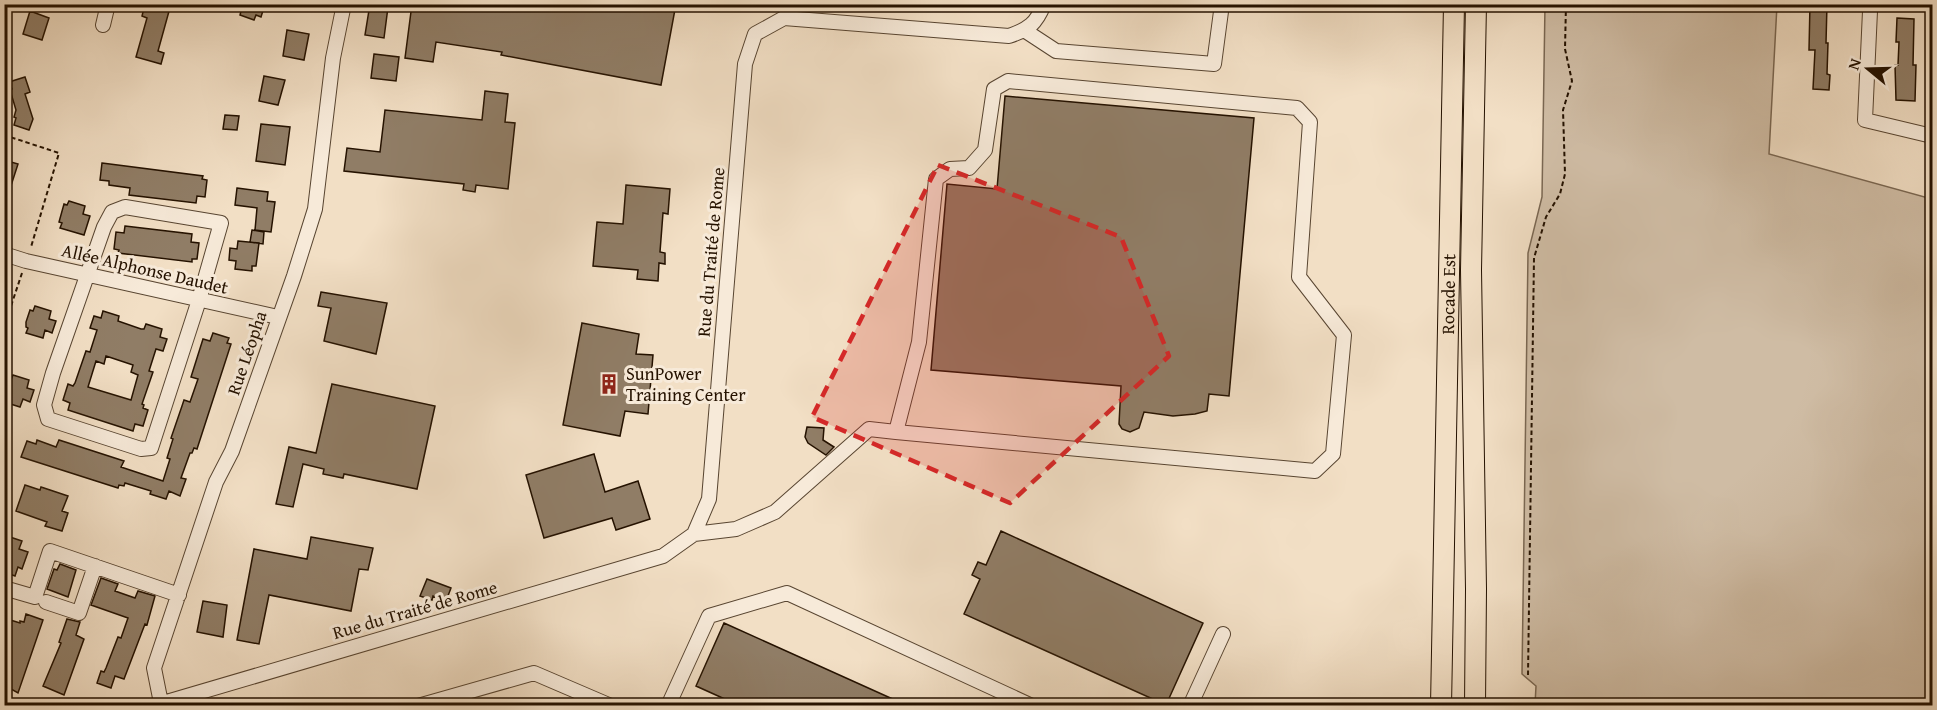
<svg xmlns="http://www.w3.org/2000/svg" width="1937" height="710" font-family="'Gentium Book Plus',serif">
<rect width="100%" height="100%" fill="#f2dfc5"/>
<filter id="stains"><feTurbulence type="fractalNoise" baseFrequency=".00333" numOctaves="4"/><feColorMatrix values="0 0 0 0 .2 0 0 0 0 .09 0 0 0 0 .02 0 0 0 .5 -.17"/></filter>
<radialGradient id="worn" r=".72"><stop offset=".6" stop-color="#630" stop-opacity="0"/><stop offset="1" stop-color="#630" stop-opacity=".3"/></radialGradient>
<path fill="#cfbca4" stroke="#7a6752" stroke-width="1.5" d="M1545,5H1777L1769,154L1932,199V705H1535L1536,686L1522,674L1528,253L1542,197Z"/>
<path fill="#907d66" stroke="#251200" stroke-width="1.5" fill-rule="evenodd" d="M145,4H171L158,51L164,53L161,64L136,57L147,18L142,16Z
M229,4H265L261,17L256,15L254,20L240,15L241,11L229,7Z
M370,4L388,7L384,38L365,35Z
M412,4H676L661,85L501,55L502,52L436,42L433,62L405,58Z
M1810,4H1827L1826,43H1828L1827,74L1830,75L1829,90L1813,89L1815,50H1809Z
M30,11L49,18L42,40L23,34Z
M1897,18L1914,19L1913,65H1916L1915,101L1896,100L1895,65H1898L1899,42H1896Z
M287,30L309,34L304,60L283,56Z
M374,54L399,57L396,81L371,78Z
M264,76L285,80L278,105L259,101Z
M25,77L30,92L25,94L33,119L29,130L14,125L16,118L14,117L16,110L10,90L12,89L9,82Z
M485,91L508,94L505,122L515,123L508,189L476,185L475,192L463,190L464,184L344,171L347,148L380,152L385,110L482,120Z
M1005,96L1254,118L1229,396L1209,394L1207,411L1195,414L1173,416L1144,412L1139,428L1130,432L1122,429L1119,424L1121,386L931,370L947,184L997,189Z
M225,115L239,116L237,130L223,129Z
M261,124L290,127L285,165L256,161Z
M4,160L18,164L7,198H4Z
M102,163L203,176L202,179L207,180L205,197L197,196L196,203L129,195L130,188L109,185V181L100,180Z
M626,185L670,189L668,214L663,213L660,252L665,253V264L659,263L658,281L637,279L638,270L593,266L597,222L623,224Z
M237,188L268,192L267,201L275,202L271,232L255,230L257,208L235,205Z
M69,201L85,206L83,214L90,216L84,235L60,228L62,223L59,222L64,204L67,205Z
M125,226L192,234L191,242L199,243L197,259H192V262L118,253L119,250L114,249L116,232L124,233Z
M252,230L264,232L263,244L250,242Z
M238,241L259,243L256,266H252V271L235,269L236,261L229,260L230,248L237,249Z
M321,292L387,303L376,354L324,341L331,308L318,306Z
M35,306L51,311L49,319L56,321L52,333L45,330L43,338L26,333L28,328L26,327V322L30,310L33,311Z
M103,311L119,316L118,321L141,329H144L146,324L162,329L160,337L167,339L163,351L156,349L149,371L153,372L142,404L144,405L143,408L148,410L143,426L135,424L133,431L68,410L70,403L63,400L68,384L73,386L75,383L86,351L90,352L97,330L90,328L94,316L101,318ZM106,356L133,365L131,372L138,375L131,400L88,387L96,361L104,364Z
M582,323L639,334L636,354L653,355L648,414L625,411L620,436L563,425Z
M213,333L229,338L227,343L231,344L197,449L194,448L192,453H190L181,478L186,479L180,496L169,491L166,499L150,494L151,491L125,483L124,486L119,485L118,488L21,457L27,441L36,444L37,440L56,447L59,440L124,461L121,467L163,481L170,459L167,458L173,439L171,438L182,406L184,400L190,402L198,379L191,377L203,339L210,341Z
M13,375L29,380L27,388L34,390L30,402L23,399L20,407L4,402V389L8,379L11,380Z
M332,384L435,406L417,489L344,474L343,478L323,474L324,469L303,464L293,507L276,504L289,447L316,453Z
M807,427L824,428L823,440L834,447L826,455L808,443L805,437Z
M594,454L605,492L638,481L650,519L616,530L612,518L544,538L526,475Z
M25,485L40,490L41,487L68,496L62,511L68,513L62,531L45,526L47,522L16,511Z
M1001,531L1203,623L1166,705L964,614L980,579L972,575L978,562L986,565Z
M4,535L22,541L19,549L28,552L22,569L18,567L15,576L4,572Z
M311,537L373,548L368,570L359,569L351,611L269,595L259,644L237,640L254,549L307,559Z
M60,564L76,570L68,597L47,589L54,569L57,570Z
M101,578L118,584L115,591L135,598L138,591L155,596L147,625L145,624L124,679L115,676L111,688L97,683L101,671L104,672L106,668L118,637L121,638L128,618L91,605Z
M427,579L451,588L446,601L433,596L432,600L420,596Z
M203,601L227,605L223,637L197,632Z
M26,614L43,620L18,693L4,685V618L20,623V621L24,622Z
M67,619L80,622L76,635L84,639L64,695L43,686L61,643L59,642Z
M724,623L906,705H738L696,686Z"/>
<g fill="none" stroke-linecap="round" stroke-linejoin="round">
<g stroke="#584531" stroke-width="16">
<path id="minor" d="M1872,4L1870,11L1865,120L1932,136
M1932,4V5
M103,25L108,4
M1024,30L1056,51L1214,64L1222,4
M125,207L221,223L199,300L151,448L141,449L48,419L44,405L53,373L104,227L112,212Z
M4,254L26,261L278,317
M694,534L736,529L775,512L869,429L896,432L1315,471L1333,454L1344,335L1299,277L1310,122L1297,108L1008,81L994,89L985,150L969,168L950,169L936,179L919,342L896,432
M4,588L35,597L50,551L179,595
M46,602L79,613L95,566
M161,703L154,668L216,482L232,451L294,276L315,209L333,58L344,4
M153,706L663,556L694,534L709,499L745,64L755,34L784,18L1009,36C1029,29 1036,24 1044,4
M418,706L534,673L611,706
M668,706L709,616L787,593L1032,706
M1190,706L1223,634"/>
</g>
<g stroke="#251200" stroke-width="22">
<g id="highway">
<path id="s1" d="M1441,706L1454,4"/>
<path d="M1475,706L1476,589L1471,270L1476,4"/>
</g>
</g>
<path stroke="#251200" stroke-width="2" stroke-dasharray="4.5 3" stroke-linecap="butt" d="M4,135L59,153L31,247
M4,327L22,273
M1528,675L1534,258L1546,217L1560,194L1565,174L1563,110L1572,81L1565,49L1566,4"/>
<use href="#minor" stroke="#f7ead9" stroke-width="14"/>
<use href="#highway" stroke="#f2dfc5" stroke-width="20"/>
</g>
<path fill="#d62828" fill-opacity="0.2" stroke="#d62828" stroke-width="4.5" stroke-dasharray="12 8" stroke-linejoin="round" d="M938,165L1121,237L1169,356L1010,503L812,417Z"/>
<defs>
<g id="building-bare" transform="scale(1.62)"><path d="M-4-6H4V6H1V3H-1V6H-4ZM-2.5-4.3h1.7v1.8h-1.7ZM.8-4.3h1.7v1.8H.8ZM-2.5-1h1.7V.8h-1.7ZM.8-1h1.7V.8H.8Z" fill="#8f2418" stroke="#f7ead9" stroke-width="2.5" paint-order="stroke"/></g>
</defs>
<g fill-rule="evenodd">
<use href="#building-bare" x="609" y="384"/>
</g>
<g text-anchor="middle" stroke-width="6" stroke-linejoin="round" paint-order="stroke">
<g font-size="18" fill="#251200" stroke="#f7ead9">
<text transform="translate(711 252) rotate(-85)" y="6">Rue du Traité de Rome</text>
<text transform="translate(145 269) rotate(13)" y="6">Allée Alphonse Daudet</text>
<text dy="6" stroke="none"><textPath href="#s1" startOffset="412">Rocade Est</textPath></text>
<text transform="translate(247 353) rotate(-71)" y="6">Rue Léopha</text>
<text transform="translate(415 610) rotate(-16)" y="6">Rue du Traité de Rome</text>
</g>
<g font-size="18" fill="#251200" stroke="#f7ead9" text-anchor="start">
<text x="626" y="380">SunPower<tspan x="626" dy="21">Training Center</tspan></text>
</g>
</g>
<rect width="1937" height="710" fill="none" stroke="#f2dfc5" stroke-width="24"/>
<rect x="6" y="6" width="1925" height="698" fill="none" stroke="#251200" stroke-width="3"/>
<rect x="12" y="12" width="1913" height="686" fill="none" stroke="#251200" stroke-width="1.5"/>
<g transform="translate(1868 69) rotate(289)" stroke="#f7ead9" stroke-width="4.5" paint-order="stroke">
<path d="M0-4.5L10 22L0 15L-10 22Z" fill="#251200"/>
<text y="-9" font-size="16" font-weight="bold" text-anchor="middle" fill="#251200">N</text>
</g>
<rect width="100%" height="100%" filter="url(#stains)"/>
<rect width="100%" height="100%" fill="url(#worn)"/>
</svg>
